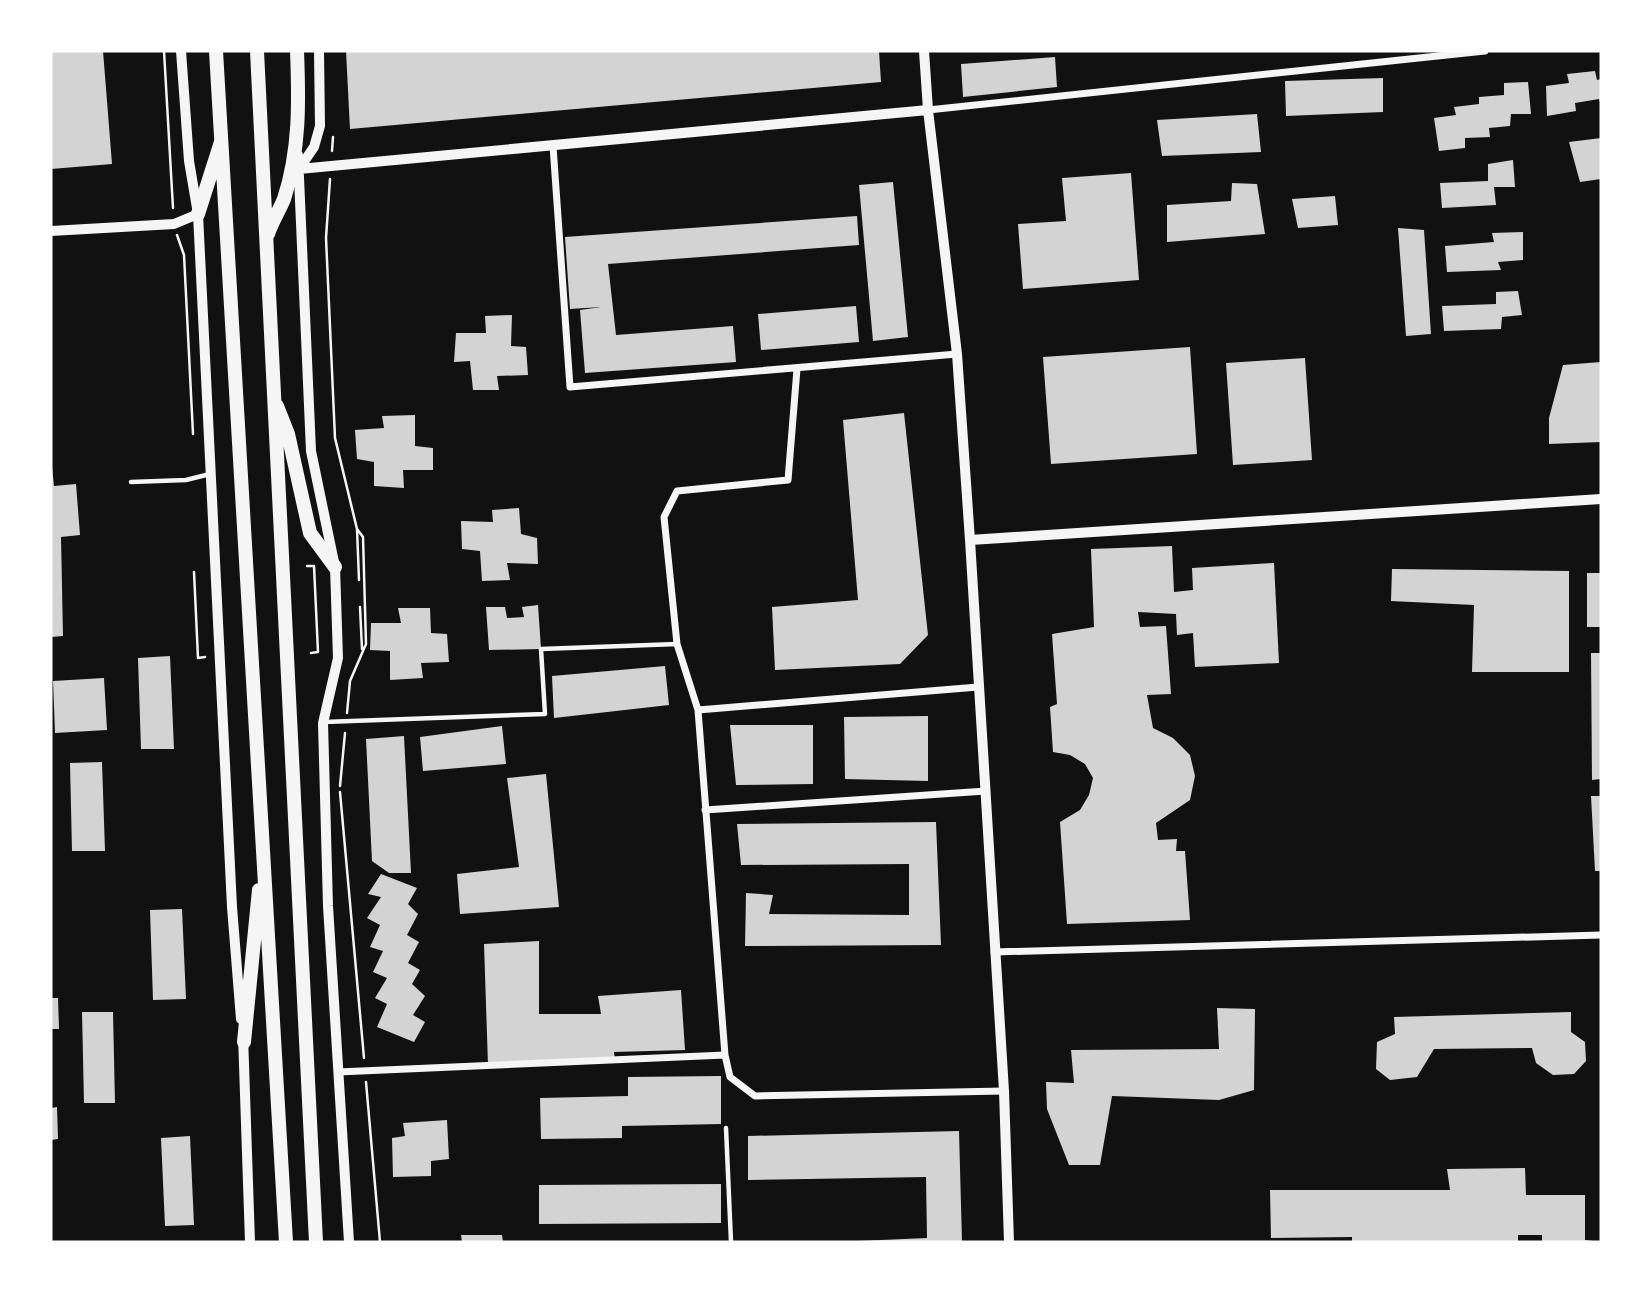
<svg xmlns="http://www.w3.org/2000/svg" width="1652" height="1293" font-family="'DejaVu Sans',sans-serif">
<rect width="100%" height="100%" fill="#111"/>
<path fill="#d3d3d3" d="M51,51H103L112,164L51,169Z
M346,51H879L881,82L350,129Z
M1055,57L1057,87L963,97L961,64Z
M1595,71L1597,80L1601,79V106L1599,99L1575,103L1576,111L1547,116L1546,86L1569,83L1567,74Z
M1383,78V112L1286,116L1285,81Z
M1528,82L1531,114H1511L1510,126L1489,128L1490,137L1465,138V148L1439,151L1434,118L1456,115L1454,107L1479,104V97L1504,95V83Z
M1257,114L1261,152L1162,156L1157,120Z
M1601,138V179L1580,182L1569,142Z
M1513,160L1515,187H1494L1496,205L1442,208L1440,183L1488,181V164Z
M1131,173L1139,280L1023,289L1018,224L1066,221L1062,178Z
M893,182L908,337L873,341L859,185Z
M1232,183L1257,184L1265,234L1167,242V205L1231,201Z
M1335,196L1338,225L1298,228L1292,199Z
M857,216L859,245L608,264L616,335L733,326L736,362L585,373L580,310L601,307L570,309L565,237Z
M1398,228L1424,230L1431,334L1406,336Z
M1523,232V260L1498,262L1501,270L1447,272L1445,246L1494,242L1492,233Z
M1518,291L1522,315L1502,317L1501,329L1444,331L1442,306L1496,304V292Z
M856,306L859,342L761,350L758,314Z
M512,315L511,346L526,347L528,375L497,376L499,390H473L470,361L454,362L456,333H486L485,316Z
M1190,347L1197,454L1051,464L1043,357Z
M1305,358L1312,460L1233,465L1226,363Z
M1601,362V442L1549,444V418L1563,365Z
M904,413L928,635L900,664L775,670L772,607L858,600L843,420Z
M415,415V446L433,448V470H403L404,488L374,486V462L357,459L355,430L384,428L382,416Z
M51,457L54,486L76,484L80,535L61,537L63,636L51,637Z
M519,508L521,534L537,538L538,564L507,563L510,580L482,581L480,551L462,549L461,521L493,522L492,510Z
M1172,546L1174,592L1193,590L1192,568L1274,563L1279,663L1195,667L1193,633L1177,635L1176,614L1138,612L1140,627L1166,626L1171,694L1147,695L1153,728L1173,738L1190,755L1195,776L1190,800L1156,823L1158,840L1177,839L1176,851H1185L1190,920L1067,924L1060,822L1080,810L1089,795L1093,778L1085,764L1070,755L1053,752L1050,707L1057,704L1052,634L1094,627L1091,549Z
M1392,569L1569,571V672H1472L1474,605L1391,601Z
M1587,573H1601V627H1587Z
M538,605L541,649L489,650L486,607H505L507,618L524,617L522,607Z
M398,608H430L431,633L447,634L449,662L421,663L423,678L390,680V651L370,650L371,623H401Z
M1591,653H1601V779L1592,780Z
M170,656L174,749H141L138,658Z
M665,666L669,705L554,718L552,676Z
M104,678L107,730L55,733L53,681Z
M928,716V781L845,779L844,717Z
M730,725H813V784L736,785Z
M502,726L506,764L423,771L420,737Z
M404,736L411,873H389L372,861L366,739Z
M102,762L105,851H72L70,763Z
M546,774L559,907L460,914L457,874L519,867L507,778Z
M1591,796H1601V871H1595Z
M936,822L941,945L745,946L746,893L773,895L769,914L909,915V864L741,865L737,824Z
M381,874L417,888L408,904L418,914L407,935L419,942L408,963L420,970L412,984L425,996L413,1015L425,1022L414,1042L377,1027L387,1004L375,998L387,978L373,972L383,951L370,947L380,925L367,918L381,897L368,894Z
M182,909L186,999L153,1000L150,910Z
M539,941V1014H601L598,996L681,990L685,1050L614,1052L615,1060L488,1065L484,944Z
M51,998H58L59,1029H51Z
M1217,1008L1255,1009L1254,1090L1219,1100L1112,1096L1100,1165H1069L1047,1109L1046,1082L1074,1083L1071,1050L1219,1049Z
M82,1012H113L115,1103H84Z
M1571,1012V1032L1585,1042L1586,1061L1574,1074L1553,1075L1536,1063L1532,1048L1434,1049L1417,1077L1390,1080L1376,1069L1377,1042L1395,1034L1394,1017Z
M721,1076V1124L622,1126V1138L541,1139L540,1098L628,1096V1077Z
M57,1107L58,1139L51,1140V1108Z
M447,1120L449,1159L431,1161V1176L393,1177L392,1138L405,1136L403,1123Z
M959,1131L962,1242H835L927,1238L926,1177L748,1180V1136Z
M190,1136L194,1225L165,1226L161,1138Z
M1525,1168L1526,1195H1585V1240L1601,1242H1542V1235H1518V1242H1352V1237L1271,1238L1270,1190H1450L1447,1169Z
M721,1184V1223L539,1224V1185Z
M461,1235H502L503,1242H462Z"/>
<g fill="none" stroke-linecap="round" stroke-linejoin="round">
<path stroke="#f5f5f5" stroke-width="2.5" d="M164,51L173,208
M332,151L333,137
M330,179L326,238L335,438L357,529L363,537L366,644L350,681L347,713
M177,235L184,255L193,434
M357,529L359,580
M307,566H314L318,652L311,653
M194,572L198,658L205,657
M360,607L362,649
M340,786L345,733
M340,792L364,1058
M366,1082L380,1242"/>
<path stroke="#f5f5f5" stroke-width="4.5" d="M131,482L186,480L210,474
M324,722L545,714L541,649L677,644
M726,1128L731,1242"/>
<path stroke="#f5f5f5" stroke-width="7" d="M928,110L1485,51
M553,146L570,387L957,354
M797,369L788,480L677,491L664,517L677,644L698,710L725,1055L730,1077L755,1096L1004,1091
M698,710L978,687
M705,810L986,791
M994,952L1601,935
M338,1072L725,1055"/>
<path stroke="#f5f5f5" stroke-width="10" d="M181,51L189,161L198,214L232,907L241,1019
M924,51L928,110L957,354L970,540L1004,1091L1009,1242
M298,155L311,451L335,567L338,658L323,723L328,906L349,1242
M299,169L928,110
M299,169L314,147L320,126L319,51
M51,231L174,224L198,214
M970,540L1601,499
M243,1035L250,1242"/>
<path stroke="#f5f5f5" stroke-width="14" d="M216,51L286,1242
M257,51L316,1242
M198,214L221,142
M268,234C272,222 279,211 284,199C300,150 299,101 297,51
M277,406L288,434L310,533L335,567
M244,1042L259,890"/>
</g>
<rect width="1652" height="1293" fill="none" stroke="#ffffff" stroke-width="105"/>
</svg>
